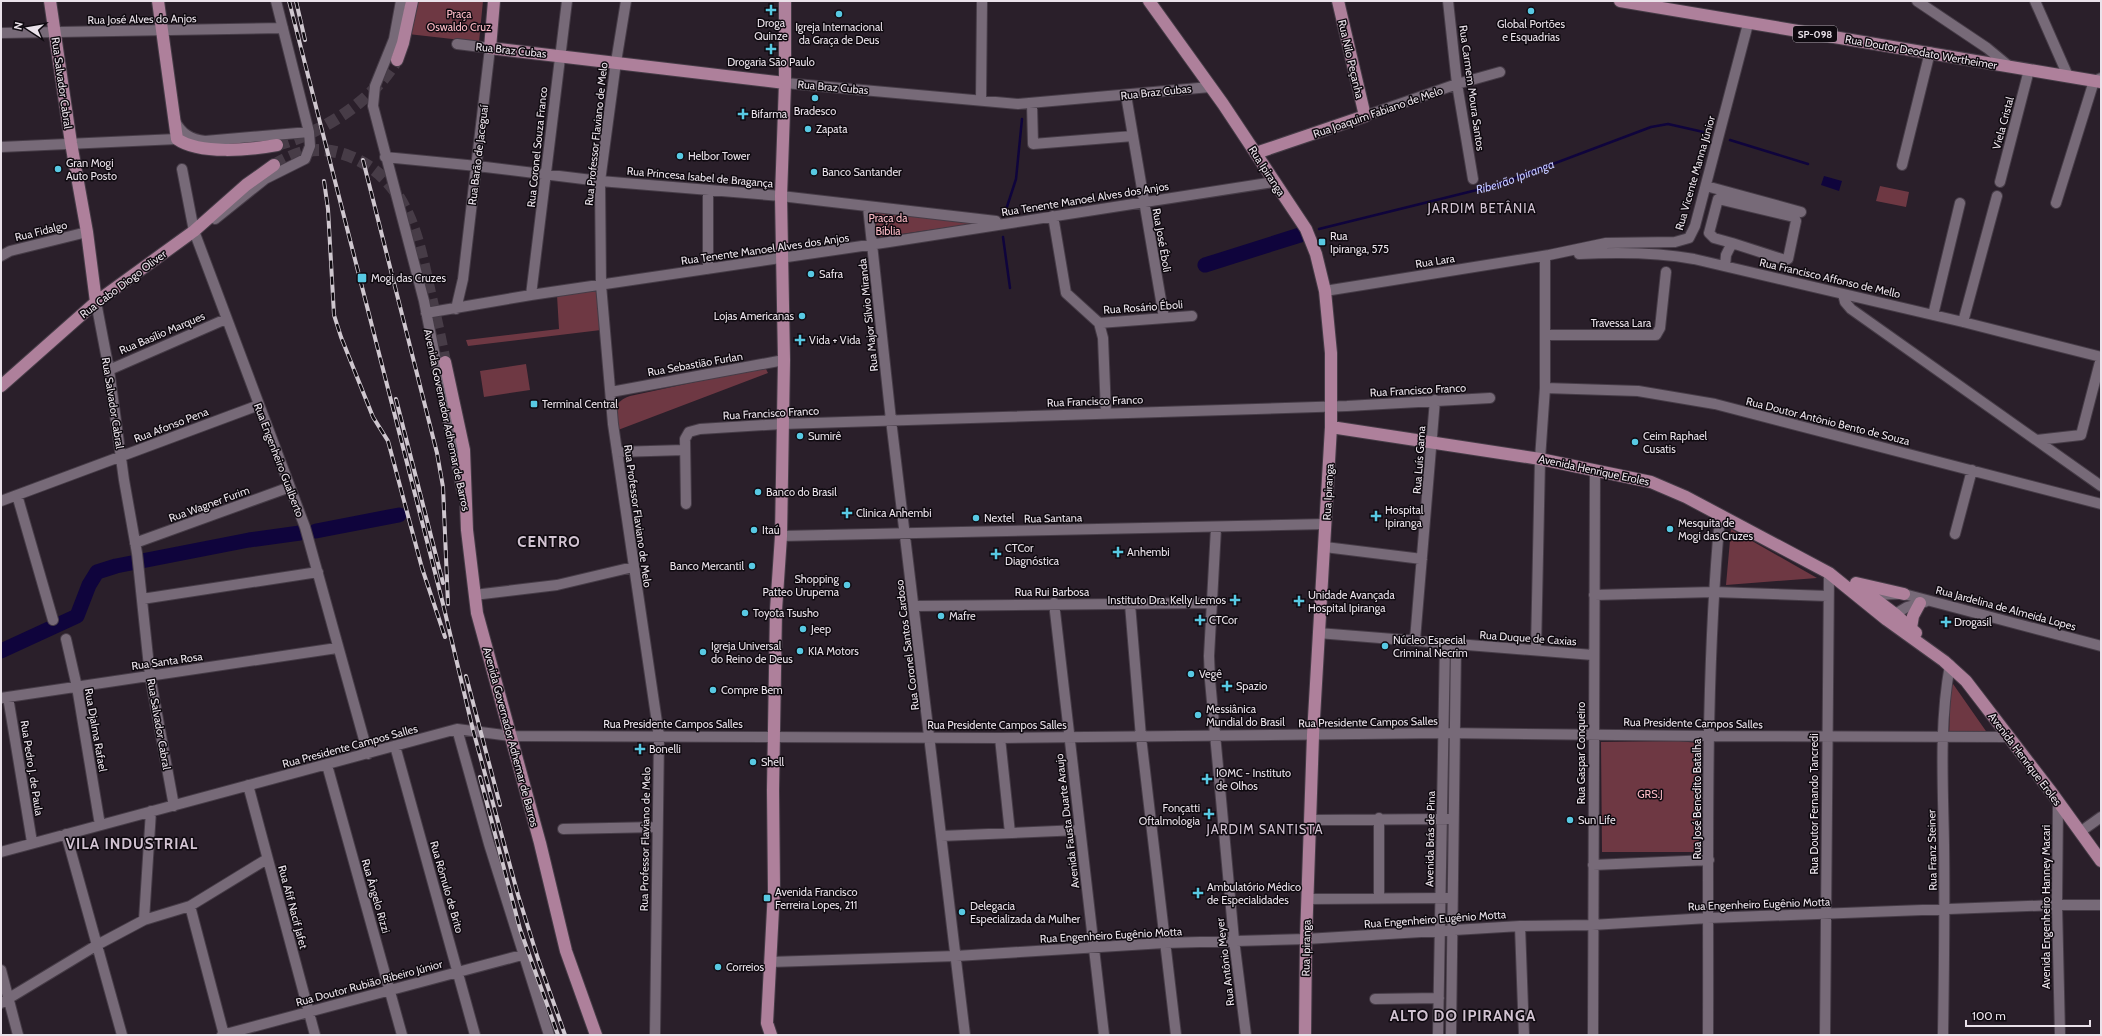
<svg xmlns="http://www.w3.org/2000/svg" width="2102" height="1036" font-family="Cabin,sans-serif">
<rect width="100%" height="100%" fill="#2a1f2a"/>
<path fill="#6e3843" d="M413,1H483L479,42L408,34Z
M1880,186L1909,192L1906,207L1876,201Z
M875,210L984,222L881,237L876,235Z
M597,289L601,330L468,346L466,340L559,329L557,295Z
M526,364L530,390L484,397L480,371Z
M765,367L768,373L618,430C615,412 611,403 630,396Z
M1731,529L1817,578L1726,585Z
M1951,681L1988,734L1949,736Z
M1679,741L1698,743L1699,852H1602L1601,742Z"/>
<path fill="#0f043c" d="M1824,176L1842,181L1839,191L1821,185Z"/>
<g fill="none" stroke-linecap="round" stroke-linejoin="round">
<g stroke="#0f043c" stroke-width="2.5">
<path d="M1730,140L1808,164"/>
<path d="M1004,216L1016,179L1022,119"/>
<path id="s1" d="M1319,229L1497,185L1651,127L1668,124L1708,133"/>
<path d="M1003,237L1010,288"/>
</g>
<path stroke="#0f043c" stroke-width="15" d="M1205,265L1300,235
M316,531L399,515
M1,651L77,616L89,585L97,572L116,566L249,540L300,533"/>
<path stroke="#473c47" stroke-width="12" stroke-dasharray="12 6" stroke-linecap="butt" d="M277,145C322,133 373,101 397,60
M274,165C299,150 320,145 349,156C405,178 417,232 428,284C434,310 440,336 445,362"/>
<g stroke="#463c47" stroke-width="12">
<path id="minor" d="M401,1L394,39L375,86L373,106L424,301L462,491
M626,1L616,62L600,181L601,285L613,424L659,736L655,1035
M1448,1L1457,84L1473,179
M1917,1L1987,48L2010,67
M2035,1L2068,76
M1,33L283,28
M785,83L1018,104L1210,87
M1126,95L1164,318
M981,101L982,1
M1032,104L1033,144L1133,136
M1365,116L1457,84L1500,72
M175,121C182,134 190,139 205,141L309,132
M1,147L177,139
M385,157L477,166L600,181L781,196L996,221
M1902,165L1930,52
M182,169L194,231L305,527L368,754
M2000,182L2029,70
M1706,186L1801,212
M708,190V269
M2056,203L2094,81L2101,78
M868,207L891,420L965,1035
M1053,216L1066,293L1099,323
M215,219L265,179L305,159L310,146L309,132L276,1
M1579,254C1618,252 1656,252 1694,259L1963,322L2101,357
M1,256L10,251L87,232
M1725,266L1726,255L1732,243L1714,238L1709,233L1718,199L1794,217L1796,221L1788,259L1785,260L1732,243
M1325,291L1549,255L1606,243L1675,242L1689,238L1695,226L1748,24
M1843,294L1845,302L1851,309L2101,486
M531,295L567,1
M96,302L109,370L124,480L137,553L150,676L174,806
M456,309L463,279L490,48L457,44
M426,313L531,295L889,242L1274,182
M1933,315L1960,203
M1963,322L1997,196
M1099,323L1192,316
M1099,323L1103,338L1106,413
M1545,335H1656L1660,328L1666,272
M109,370L226,319
M1545,388L1638,391L1715,404L2101,504
M611,392L784,360
M2037,440L2081,435L2101,358
M617,452L684,450
M17,495L53,620
M1,501L259,405
M686,504L685,439L689,432L700,429L782,424L1347,406L1490,398
M1216,528L1209,656L1210,680L1234,940L1246,1035
M1955,534L1972,470
M781,536L1326,524
M135,543L290,487
M1325,547L1422,559
M474,595L557,585L633,567
M1594,595L1714,592L1828,596
M142,599L318,572
M1869,602C1879,593 1891,594 1904,594L2101,646
M1054,603L1104,1035
M1130,604L1141,737L1176,1035
M914,606L1213,603
M1890,617L1907,607L1925,602
M1318,633L1593,655
M66,639L77,687L100,825
M1415,640L1435,400
M1536,650L1540,459L1545,388V256
M8,697L32,842
M1,698L337,648
M457,729L489,844L549,1035
M1000,738L1010,833
M395,746L475,1035
M327,765L402,1035
M248,785L315,1035
M2058,803L2057,905L2060,1035
M1379,818V898
M1311,820L1448,819
M563,829L657,827
M2080,832L2101,817
M66,834L122,1035
M941,836L1080,830
M1,852L457,729L511,736L1000,738L1443,733L1710,736L2009,737
M1593,865L1709,860
M1308,899L1447,898
M190,906L224,1035
M144,920L151,811
M1520,926L1524,1035
M770,962L956,956L1164,943L1306,939L1520,926L1592,925L1708,918L2057,905H2101
M1,970L18,1035
M1375,999L1439,998
M1,1003L97,945L144,920L190,906L267,859
M222,1035L522,955
M1438,1035L1445,643
M1451,1035L1456,645
M1593,1035L1595,470
M1708,1035C1709,862 1704,688 1720,516
M1825,1035L1829,573
M1943,1035C1944,971 1945,908 1944,844C1943,784 1939,724 1950,665"/>
</g>
<g stroke="#463c47" stroke-width="14">
<path id="major" d="M50,1L71,143L87,232L96,302
M158,1L177,139C200,155 250,150 277,145
M494,1L490,48L785,83
M1149,1L1223,104L1306,229L1316,254L1325,291L1331,353V427L1313,735L1306,939L1305,1035
M1620,1L2101,82
M397,60L403,43L412,1
M1256,153L1365,116L1338,1
M445,362L464,450L467,530L477,613L540,843L566,951L596,1035
M1,386L96,302L194,231L246,185L274,165
M1331,427L1540,459L1651,482L1686,497L1829,573L1887,620L1944,661L1966,681L2052,793L2101,861
M1856,583L1904,594
M1862,589L1895,614L1916,633
M1911,628L1913,616L1920,603
M771,1035L767,1023L774,890L773,790L776,610L781,536L784,360L781,196L785,83V1"/>
</g>
<use href="#minor" stroke="#776a78" stroke-width="10"/>
<use href="#major" stroke="#ae809b" stroke-width="12"/>
<g stroke="#cfc7cf" stroke-width="4">
<path id="rail" d="M289,1L443,604L473,730L518,895L538,959L565,1035
M296,1L305,40
M363,160L437,453L443,487L448,604
M324,181L328,209L334,315L341,337L373,417L388,441L422,568L445,637
M396,399L443,583
M466,676L500,805
M480,777L520,929L558,1035"/>
</g>
<use href="#rail" stroke="#0f0a10" stroke-width="2.5" stroke-dasharray="8" stroke-linecap="butt"/>
</g>
<g fill="#58c9e3" stroke="#0f0a10" stroke-width="1.5">
<path d="M769 4h4v4h4v4h-4v4h-4v-4h-4v-4h4z"/>
<circle cx="1531" cy="11" r="4"/>
<circle cx="839" cy="14" r="4"/>
<path d="M769 43h4v4h4v4h-4v4h-4v-4h-4v-4h4z"/>
<circle cx="815" cy="98" r="4"/>
<path d="M741 108h4v4h4v4h-4v4h-4v-4h-4v-4h4z"/>
<circle cx="808" cy="129" r="4"/>
<circle cx="680" cy="156" r="4"/>
<circle cx="58" cy="169" r="4"/>
<circle cx="814" cy="172" r="4"/>
<rect x="1318" y="238" width="8" height="8" rx="2"/>
<circle cx="811" cy="274" r="4"/>
<rect x="357" y="273" width="10" height="10" rx="2"/>
<circle cx="802" cy="316" r="4"/>
<path d="M798 334h4v4h4v4h-4v4h-4v-4h-4v-4h4z"/>
<rect x="530" y="400" width="8" height="8" rx="2"/>
<circle cx="800" cy="436" r="4"/>
<circle cx="1635" cy="442" r="4"/>
<circle cx="758" cy="492" r="4"/>
<path d="M845 507h4v4h4v4h-4v4h-4v-4h-4v-4h4z"/>
<path d="M1374 510h4v4h4v4h-4v4h-4v-4h-4v-4h4z"/>
<circle cx="976" cy="518" r="4"/>
<circle cx="1670" cy="529" r="4"/>
<circle cx="754" cy="530" r="4"/>
<path d="M1116 546h4v4h4v4h-4v4h-4v-4h-4v-4h4z"/>
<path d="M994 548h4v4h4v4h-4v4h-4v-4h-4v-4h4z"/>
<circle cx="752" cy="566" r="4"/>
<circle cx="847" cy="585" r="4"/>
<path d="M1233 594h4v4h4v4h-4v4h-4v-4h-4v-4h4z"/>
<path d="M1297 595h4v4h4v4h-4v4h-4v-4h-4v-4h4z"/>
<circle cx="745" cy="613" r="4"/>
<circle cx="941" cy="616" r="4"/>
<path d="M1198 614h4v4h4v4h-4v4h-4v-4h-4v-4h4z"/>
<path d="M1944 616h4v4h4v4h-4v4h-4v-4h-4v-4h4z"/>
<circle cx="803" cy="629" r="4"/>
<circle cx="1385" cy="646" r="4"/>
<circle cx="800" cy="651" r="4"/>
<circle cx="703" cy="652" r="4"/>
<circle cx="1191" cy="674" r="4"/>
<path d="M1225 680h4v4h4v4h-4v4h-4v-4h-4v-4h4z"/>
<circle cx="713" cy="690" r="4"/>
<circle cx="1198" cy="715" r="4"/>
<path d="M638 743h4v4h4v4h-4v4h-4v-4h-4v-4h4z"/>
<circle cx="753" cy="762" r="4"/>
<path d="M1205 773h4v4h4v4h-4v4h-4v-4h-4v-4h4z"/>
<path d="M1207 808h4v4h4v4h-4v4h-4v-4h-4v-4h4z"/>
<circle cx="1570" cy="820" r="4"/>
<path d="M1196 887h4v4h4v4h-4v4h-4v-4h-4v-4h4z"/>
<rect x="763" y="894" width="8" height="8" rx="2"/>
<circle cx="962" cy="912" r="4"/>
<circle cx="718" cy="967" r="4"/>
</g>
<g text-anchor="middle" stroke-width="3" stroke-linejoin="round" paint-order="stroke">
<rect fill="#0f0a10" stroke="#a8a1a9" stroke-width="1" x="1793" y="26" width="44" height="16" rx="3"/>
<g font-size="10" font-weight="bold" fill="#eae2ea">
<text x="1815" y="38">SP-098</text>
</g>
<g font-size="11" fill="#fdbbc6" stroke="#0f0a10">
<text x="459" y="18">Praça<tspan x="459" dy="13">Oswaldo Cruz</tspan></text>
<text x="888" y="222">Praça da<tspan x="888" dy="13">Bíblia</tspan></text>
<text x="1650" y="798">GRS.J</text>
</g>
<g font-size="11" fill="#eae2ea" stroke="#0f0a10">
<text transform="translate(142 19) rotate(-1)" y="4">Rua José Alves do Anjos</text>
<text transform="translate(511 50) rotate(6)" y="4">Rua Braz Cubas</text>
<text transform="translate(1921 52) rotate(10)" y="4">Rua Doutor Deodato Wertheimer</text>
<text transform="translate(1351 59) rotate(77)" y="4">Rua Nilo Peçanha</text>
<text transform="translate(62 83) rotate(82)" y="4">Rua Salvador Cabral</text>
<text transform="translate(833 87) rotate(5)" y="4">Rua Braz Cubas</text>
<text transform="translate(1472 88) rotate(82)" y="4">Rua Carmem Moura Santos</text>
<text transform="translate(1156 92) rotate(-6)" y="4">Rua Braz Cubas</text>
<text transform="translate(1378 112) rotate(-19)" y="4">Rua Joaquim Fabiano de Melo</text>
<text transform="translate(2003 123) rotate(-75)" y="4">Viela Cristal</text>
<text transform="translate(596 134) rotate(-84)" y="4">Rua Professor Flaviano de Melo</text>
<text transform="translate(537 147) rotate(-84)" y="4">Rua Coronel Souza Franco</text>
<text transform="translate(478 155) rotate(-83)" y="4">Rua Barão de Jaceguaí</text>
<text transform="translate(1267 171) rotate(57)" y="4">Rua Ipiranga</text>
<text transform="translate(1695 173) rotate(-74)" y="4">Rua Vicente Manna Júnior</text>
<text transform="translate(700 177) rotate(5)" y="4">Rua Princesa Isabel de Bragança</text>
<text transform="translate(1085 199) rotate(-9)" y="4">Rua Tenente Manoel Alves dos Anjos</text>
<text transform="translate(41 231) rotate(-14)" y="4">Rua Fidalgo</text>
<text transform="translate(1162 240) rotate(80)" y="4">Rua José Éboli</text>
<text transform="translate(765 249) rotate(-8)" y="4">Rua Tenente Manoel Alves dos Anjos</text>
<text transform="translate(1435 261) rotate(-9)" y="4">Rua Lara</text>
<text transform="translate(1830 278) rotate(13)" y="4">Rua Francisco Affonso de Mello</text>
<text transform="translate(123 284) rotate(-37)" y="4">Rua Cabo Diogo Oliver</text>
<text transform="translate(1143 307) rotate(-4)" y="4">Rua Rosário Éboli</text>
<text transform="translate(868 315) rotate(-96)" y="4">Rua Major Sílvio Miranda</text>
<text x="1621" y="327">Travessa Lara</text>
<text transform="translate(162 333) rotate(-23)" y="4">Rua Basílio Marques</text>
<text transform="translate(695 364) rotate(-10)" y="4">Rua Sebastião Furlan</text>
<text transform="translate(1418 390) rotate(-3)" y="4">Rua Francisco Franco</text>
<text transform="translate(1095 401) rotate(-2)" y="4">Rua Francisco Franco</text>
<text transform="translate(113 403) rotate(81)" y="4">Rua Salvador Cabral</text>
<text transform="translate(771 413) rotate(-3)" y="4">Rua Francisco Franco</text>
<text transform="translate(447 420) rotate(78)" y="4">Avenida Governador Adhemar de Barros</text>
<text transform="translate(1828 421) rotate(14)" y="4">Rua Doutor Antônio Bento de Souza</text>
<text transform="translate(171 425) rotate(-21)" y="4">Rua Afonso Pena</text>
<text transform="translate(279 460) rotate(69)" y="4">Rua Engenheiro Gualberto</text>
<text transform="translate(1419 460) rotate(-86)" y="4">Rua Luís Gama</text>
<text transform="translate(1594 470) rotate(12)" y="4">Avenida Henrique Eroles</text>
<text transform="translate(1328 492) rotate(-87)" y="4">Rua Ipiranga</text>
<text transform="translate(209 504) rotate(-20)" y="4">Rua Wagner Furim</text>
<text transform="translate(638 516) rotate(82)" y="4">Rua Professor Flaviano de Melo</text>
<text transform="translate(1053 518) rotate(-1)" y="4">Rua Santana</text>
<text x="1052" y="596">Rua Rui Barbosa</text>
<text transform="translate(2006 608) rotate(15)" y="4">Rua Jardelina de Almeida Lopes</text>
<text transform="translate(1528 638) rotate(4)" y="4">Rua Duque de Caxias</text>
<text transform="translate(907 645) rotate(-97)" y="4">Rua Coronel Santos Cardoso</text>
<text transform="translate(167 661) rotate(-8)" y="4">Rua Santa Rosa</text>
<text transform="translate(1368 722) rotate(-1)" y="4">Rua Presidente Campos Salles</text>
<text transform="translate(1693 723) rotate(1)" y="4">Rua Presidente Campos Salles</text>
<text transform="translate(159 724) rotate(80)" y="4">Rua Salvador Cabral</text>
<text x="673" y="728">Rua Presidente Campos Salles</text>
<text x="997" y="729">Rua Presidente Campos Salles</text>
<text transform="translate(96 730) rotate(80)" y="4">Rua Djalma Rafael</text>
<text transform="translate(511 737) rotate(75)" y="4">Avenida Governador Adhemar de Barros</text>
<text transform="translate(350 746) rotate(-15)" y="4">Rua Presidente Campos Salles</text>
<text transform="translate(1581 753) rotate(-90)" y="4">Rua Gaspar Conqueiro</text>
<text transform="translate(2025 759) rotate(53)" y="4">Avenida Henrique Eroles</text>
<text transform="translate(32 768) rotate(81)" y="4">Rua Pedro J. de Paula</text>
<text transform="translate(1697 799) rotate(-90)" y="4">Rua José Benedito Batalha</text>
<text transform="translate(1814 804) rotate(-90)" y="4">Rua Doutor Fernando Tancredi</text>
<text transform="translate(1067 821) rotate(-97)" y="4">Avenida Fausta Duarte Araujo</text>
<text transform="translate(645 839) rotate(-89)" y="4">Rua Professor Flaviano de Melo</text>
<text transform="translate(1430 839) rotate(-89)" y="4">Avenida Brás de Pina</text>
<text transform="translate(1932 850) rotate(-91)" y="4">Rua Franz Steiner</text>
<text transform="translate(447 887) rotate(74)" y="4">Rua Rômulo de Brito</text>
<text transform="translate(376 896) rotate(74)" y="4">Rua Ângelo Rizzi</text>
<text transform="translate(1759 904) rotate(-2)" y="4">Rua Engenheiro Eugênio Motta</text>
<text transform="translate(293 907) rotate(75)" y="4">Rua Afif Nacif Jafet</text>
<text transform="translate(2046 907) rotate(-90)" y="4">Avenida Engenheiro Hanney Macari</text>
<text transform="translate(1435 919) rotate(-4)" y="4">Rua Engenheiro Eugênio Motta</text>
<text transform="translate(1111 935) rotate(-3)" y="4">Rua Engenheiro Eugênio Motta</text>
<text transform="translate(1306 948) rotate(-89)" y="4">Rua Ipiranga</text>
<text transform="translate(1225 962) rotate(-97)" y="4">Rua Antônio Meyer</text>
<text transform="translate(369 983) rotate(-15)" y="4">Rua Doutor Rubião Ribeiro Júnior</text>
</g>
<g font-size="11" fill="#eae2ea" stroke="#0f0a10" text-anchor="start">
<text x="771" y="27" text-anchor="middle">Droga<tspan x="771" dy="13">Quinze</tspan></text>
<text x="1531" y="28" text-anchor="middle">Global Portões<tspan x="1531" dy="13">e Esquadrias</tspan></text>
<text x="839" y="31" text-anchor="middle">Igreja Internacional<tspan x="839" dy="13">da Graça de Deus</tspan></text>
<text x="771" y="66" text-anchor="middle">Drogaria São Paulo</text>
<text x="815" y="115" text-anchor="middle">Bradesco</text>
<text x="751" y="118">Bifarma</text>
<text x="816" y="133">Zapata</text>
<text x="688" y="160">Helbor Tower</text>
<text x="66" y="167">Gran Mogi<tspan x="66" dy="13">Auto Posto</tspan></text>
<text x="822" y="176">Banco Santander</text>
<text x="1330" y="240">Rua<tspan x="1330" dy="13">Ipiranga, 575</tspan></text>
<text x="819" y="278">Safra</text>
<text x="371" y="282">Mogi das Cruzes</text>
<text x="794" y="320" text-anchor="end">Lojas Americanas</text>
<text x="809" y="344">Vida + Vida</text>
<text x="542" y="408">Terminal Central</text>
<text x="808" y="440">Sumirê</text>
<text x="1643" y="440">Ceim Raphael<tspan x="1643" dy="13">Cusatis</tspan></text>
<text x="766" y="496">Banco do Brasil</text>
<text x="1385" y="514">Hospital<tspan x="1385" dy="13">Ipiranga</tspan></text>
<text x="856" y="517">Clinica Anhembi</text>
<text x="984" y="522">Nextel</text>
<text x="1678" y="527">Mesquita de<tspan x="1678" dy="13">Mogi das Cruzes</tspan></text>
<text x="762" y="534">Itaú</text>
<text x="1005" y="552">CTCor<tspan x="1005" dy="13">Diagnóstica</tspan></text>
<text x="1127" y="556">Anhembi</text>
<text x="744" y="570" text-anchor="end">Banco Mercantil</text>
<text x="839" y="583" text-anchor="end">Shopping<tspan x="839" dy="13">Patteo Urupema</tspan></text>
<text x="1308" y="599">Unidade Avançada<tspan x="1308" dy="13">Hospital Ipiranga</tspan></text>
<text x="1226" y="604" text-anchor="end">Instituto Dra. Kelly Lemos</text>
<text x="753" y="617">Toyota Tsusho</text>
<text x="949" y="620">Mafre</text>
<text x="1209" y="624">CTCor</text>
<text x="1954" y="626">Drogasil</text>
<text x="811" y="633">Jeep</text>
<text x="1393" y="644">Núcleo Especial<tspan x="1393" dy="13">Criminal Necrim</tspan></text>
<text x="711" y="650">Igreja Universal<tspan x="711" dy="13">do Reino de Deus</tspan></text>
<text x="808" y="655">KIA Motors</text>
<text x="1199" y="678">Vegê</text>
<text x="1236" y="690">Spazio</text>
<text x="721" y="694">Compre Bem</text>
<text x="1206" y="713">Messiânica<tspan x="1206" dy="13">Mundial do Brasil</tspan></text>
<text x="649" y="753">Bonelli</text>
<text x="761" y="766">Shell</text>
<text x="1216" y="777">IOMC - Instituto<tspan x="1216" dy="13">de Olhos</tspan></text>
<text x="1200" y="812" text-anchor="end">Fonçatti<tspan x="1200" dy="13">Oftalmologia</tspan></text>
<text x="1578" y="824">Sun Life</text>
<text x="1207" y="891">Ambulatório Médico<tspan x="1207" dy="13">de Especialidades</tspan></text>
<text x="775" y="896">Avenida Francisco<tspan x="775" dy="13">Ferreira Lopes, 211</tspan></text>
<text x="970" y="910">Delegacia<tspan x="970" dy="13">Especializada da Mulher</tspan></text>
<text x="726" y="971">Correios</text>
</g>
<g font-size="12" font-style="italic" fill="#c2c6fe" stroke="#0f0a10">
<text dy="4" stroke="none"><textPath href="#s1" startOffset="203">Ribeirão Ipiranga</textPath></text>
</g>
<g font-size="13" letter-spacing="1" fill="#d2c3d2" stroke="#0f0a10">
<text x="1482" y="213">JARDIM BETÂNIA</text>
<text x="1265" y="834">JARDIM SANTISTA</text>
</g>
<g font-size="15" font-weight="bold" letter-spacing="1" fill="#d2c3d2" stroke="#0f0a10">
<text x="549" y="547">CENTRO</text>
<text x="132" y="849">VILA INDUSTRIAL</text>
<text x="1463" y="1021">ALTO DO IPIRANGA</text>
</g>
</g>
<rect width="2102" height="1036" fill="none" stroke="#eae2ea" stroke-width="4"/>
<g transform="translate(28 28) rotate(282)" stroke="#0f0a10" stroke-width="3" paint-order="stroke">
<path d="M0-3L7 15L0 10L-7 15Z" fill="#eae2ea"/>
<text y="-6" font-size="11" font-weight="bold" text-anchor="middle" fill="#eae2ea">N</text>
</g>
<path d="M1966 1020v6h124v-6" fill="none" stroke="#eae2ea" stroke-width="2"/>
<text x="1972" y="1020" font-size="12" fill="#eae2ea" stroke="#0f0a10" stroke-width="3" paint-order="stroke">100 m</text>
</svg>
